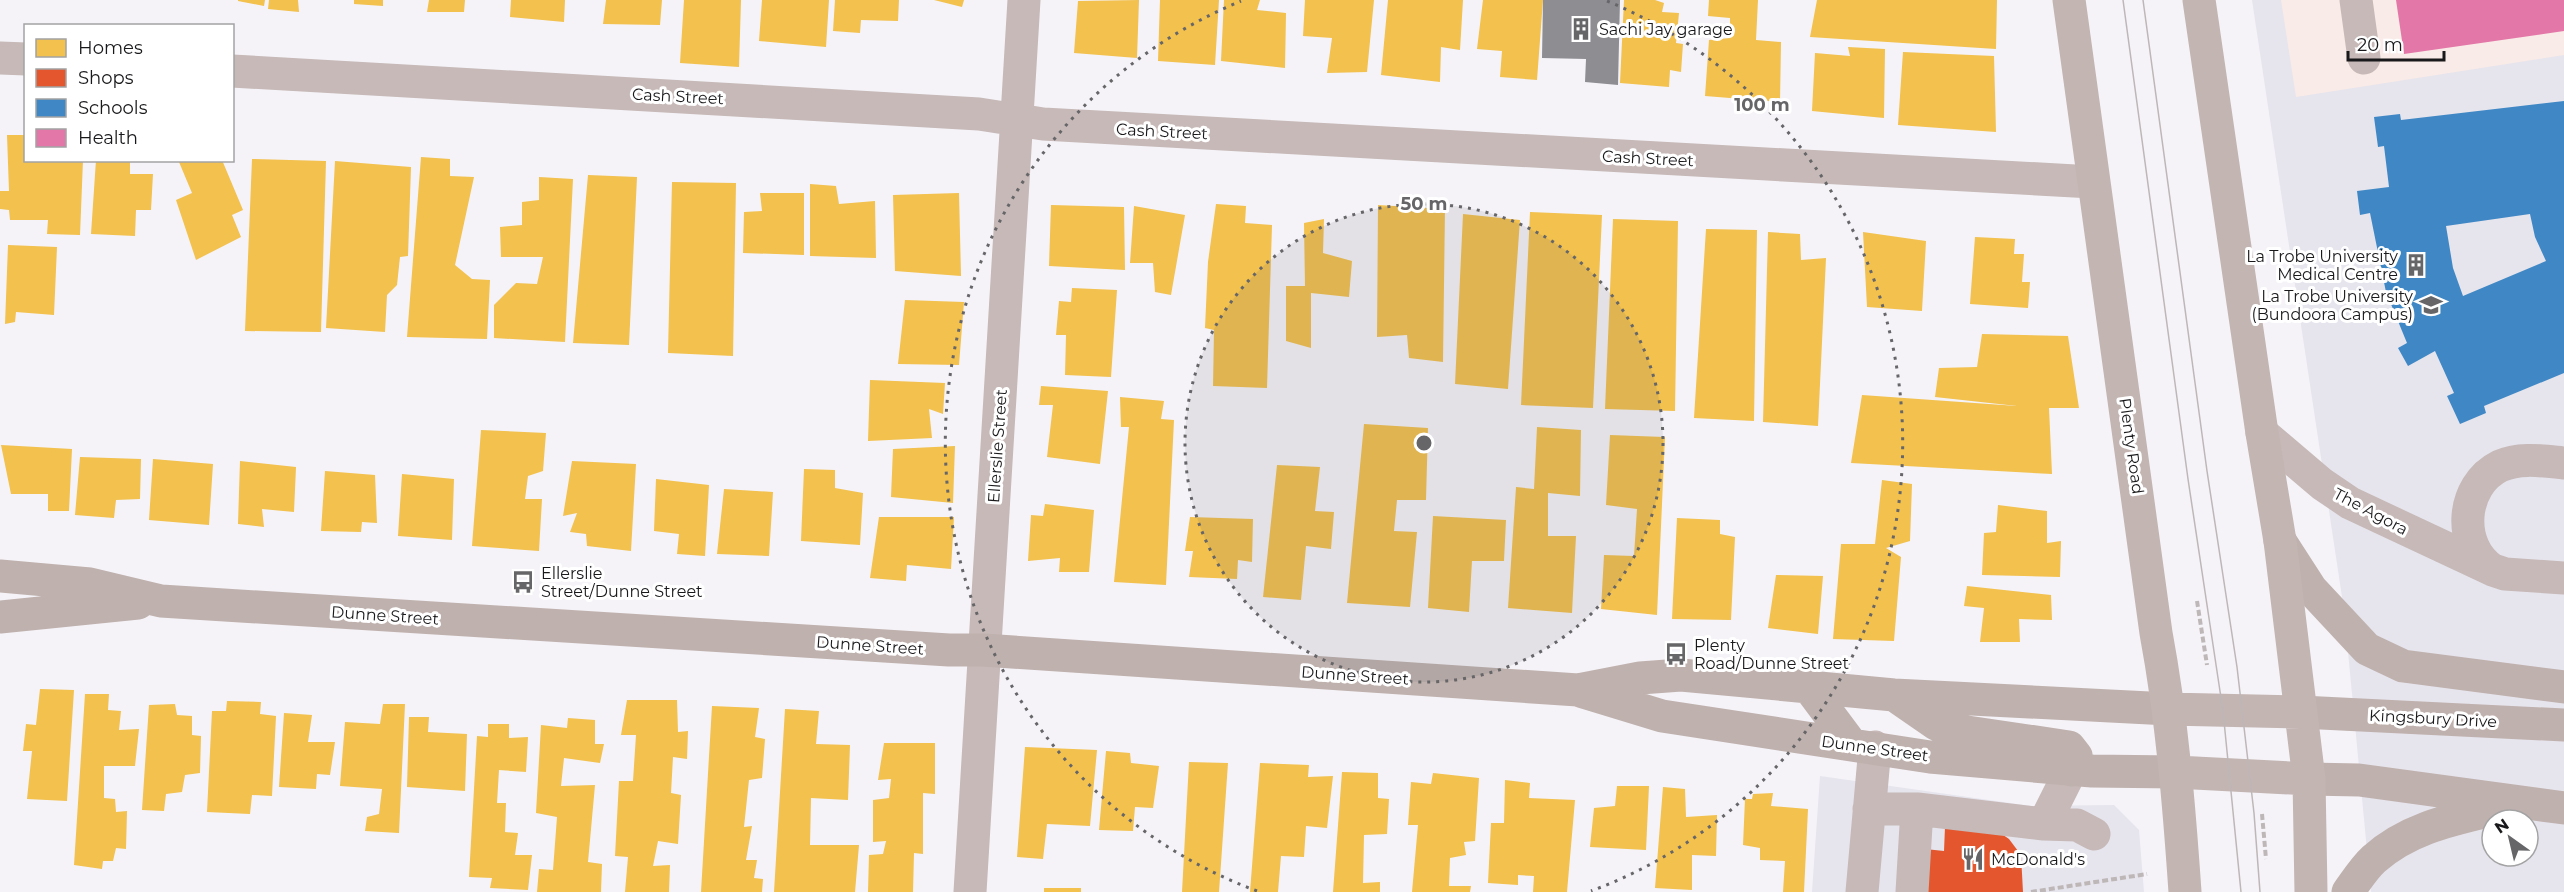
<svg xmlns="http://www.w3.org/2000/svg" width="2564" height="892" font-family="Montserrat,sans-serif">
<rect width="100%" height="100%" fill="#f5f3f8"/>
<path fill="#e6e4ed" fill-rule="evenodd" d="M2252,0H2564V892H2371L2344,610ZM2492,820H2528V856H2492Z
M1820,776L2031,806L2114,805L2139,830L2144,892H1812Z"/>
<path fill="#f9ebe7" d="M2281,0H2564V55L2296,97Z"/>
<path fill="#f2c14e" d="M238,0H265L264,6L238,1Z
M269,0H298L299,12L268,9Z
M354,0H383V6L354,4Z
M429,0H465L464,12H427Z
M511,0H565L564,22L510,17Z
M606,0H662L660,25L603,24Z
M684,0H741L739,67L680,63Z
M762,0H829L826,47L759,41Z
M835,0H899L898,21L861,20L860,33L833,31Z
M934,0H964L962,7Z
M1139,0L1137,58L1074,53L1078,1Z
M1160,0H1219L1215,65L1158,61Z
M1224,0H1260L1257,10L1286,13L1285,68L1221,61Z
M1305,0H1374L1367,72L1327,73L1332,38L1303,36Z
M1388,0H1463L1460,50L1441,47L1440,82L1381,75Z
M1483,0H1543L1537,80L1500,77L1502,51L1477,49Z
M1624,0H1655L1664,3L1662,12L1679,13L1676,43L1683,44L1681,72L1670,70L1669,87L1620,83Z
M1709,0H1758L1756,40L1781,42L1780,102L1705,96L1709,40L1730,38V18L1708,16Z
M1817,0H1997L1996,49L1810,37Z
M1848,47L1885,49L1884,118L1812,111L1815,53L1850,56Z
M1903,52L1994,56L1996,132L1898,125Z
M7,135H26V160H83L80,235L47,234L48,220H10L9,210L0,209V191H9Z
M421,157L450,159V176L474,177L455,265L472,279L490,280L487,339L407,337Z
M252,159L326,161L321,332L245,331Z
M96,160H130V174H153L151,210H136L135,236L91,234Z
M188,160H222L243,210L232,215L241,237L196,260L176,200L192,193L179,162Z
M335,161L411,167L408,256L400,257L397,285L387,295L385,332L326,328Z
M588,175L637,177L629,345L573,343Z
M539,177L573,179L565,342L494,338V305L516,283L537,284L543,257H501L500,227L522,225V202L539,200Z
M672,182L736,183L733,356L668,353Z
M810,184L836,186L839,204L875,201L876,258L810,256Z
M760,193H804V255L743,253L744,212L762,211Z
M959,193L961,276L895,271L893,195Z
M1216,204L1246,206L1245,223L1272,225L1267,388L1213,386L1214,330L1205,328L1208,262Z
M1051,205L1124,207L1125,270L1049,266Z
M1378,205L1445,209L1443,362L1409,358L1407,335L1377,337Z
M1134,206L1185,215L1171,295L1155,292L1153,263H1130Z
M1530,212L1602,215L1593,408L1521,405Z
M1463,214L1520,220L1508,389L1455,384Z
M1324,219L1323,253L1352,261L1349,297L1311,293V348L1286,341V286H1305L1304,223Z
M1613,219L1678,221L1675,411L1605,409Z
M1706,229L1757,230L1754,421L1694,418Z
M1768,232L1800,234L1801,260L1826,258L1818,426L1763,422Z
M1863,232L1926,241L1922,311L1867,307Z
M1975,237L2015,239L2014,254H2024L2022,282H2030L2028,308L1970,304Z
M8,245L57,247L54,315L16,312L15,322L5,324Z
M1072,288L1117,290L1111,377L1065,375L1066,335H1056L1059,301L1071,302Z
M905,300L964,302L959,365L898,364Z
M1982,334L2068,336L2079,408H2049L2052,474L1851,463L1862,395L2017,406L1935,397L1939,368L1977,367Z
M870,380L945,383L943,414L929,409L932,438L868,441Z
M1041,386L1108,391L1100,464L1047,457L1053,405H1039Z
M1120,397L1164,401L1161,419L1174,420L1166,585L1114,582L1129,427H1121Z
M1364,424L1428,428L1426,500H1397L1394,531L1417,532L1410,607L1347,603Z
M1537,427L1581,430L1580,496L1548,493V536H1576L1572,613L1508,608L1516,487L1534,489Z
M481,430L546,433L543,471L528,476L525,499H542L539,551L472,546Z
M1610,435L1665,437L1657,615L1601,609L1604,555L1634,556L1637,509L1606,505Z
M1,445L72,449L69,511H48V494H11Z
M955,446L953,503L891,497L893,449Z
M80,457L141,459L140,499L116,500L114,518L75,515Z
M153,459L213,464L209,525L149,520Z
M240,461L296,467L294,512L262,509L264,527L238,524Z
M572,461L636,464L631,551L587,546L586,534L570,532L577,513L563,516Z
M1277,465L1320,467L1315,511L1334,512L1331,549L1306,546L1301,600L1263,597Z
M804,469L835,470V488L863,493L860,545L801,541Z
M325,471L375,475L377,523L362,522L361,532L321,531Z
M402,474L454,479L452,540L398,536Z
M656,479L709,485L705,556L677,554L679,534L654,531Z
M1882,480L1912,484L1910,541L1886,548L1901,557L1894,641L1833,639L1841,544H1875Z
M724,489L773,492L769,556L717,554Z
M1045,504L1094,510L1089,572H1059L1060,558L1028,561L1031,515L1043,516Z
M1998,505L2047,511V543L2061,541L2060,577L1982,575L1984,533L1996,532Z
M1433,516L1506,520L1504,561H1472L1469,612L1428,608Z
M879,517H954L951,569L907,565L906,581L870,578Z
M1190,517L1253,519L1252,562L1238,560L1237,579L1189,577L1193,551H1185Z
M1677,518L1720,520V534L1735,537L1731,620L1672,619Z
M1776,575L1823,576L1818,634L1768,628Z
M1967,586L2051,595L2052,620L2019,619L2020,642H1980L1984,608L1964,606Z
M40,689L74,690L67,801L27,799L32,751H23L26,724L36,725Z
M85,694H109L108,710L121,711L119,730L139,729L135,766H104V798L115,799L116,812L127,811L126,849L116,848L113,861H103L102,869L74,865Z
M627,700H677L678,732L688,731L687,759L673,757L671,793L681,795L678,844L658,841L653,866L670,865L669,892H625L628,857L615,856L619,781H633L636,735H621Z
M227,701L261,702L260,714L276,716L272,796L252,795L250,814L207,812L212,711H226Z
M175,704L177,715L192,716V735L201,736L200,773L185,775L182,792L166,794L164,811L142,810L149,705Z
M383,704H405L399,833L365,831L367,817L379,814L382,789L340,786L345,722L380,724Z
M712,706L759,708L755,737L765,739L762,778L749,780L744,827L752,826L746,860H757L754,878L763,879L762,892H701Z
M785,709L819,711L816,744L850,745L848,800L811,798L810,845H859L855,892H774Z
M284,713L312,715L308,742H335L330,775L317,774L316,789L279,787Z
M409,717H429L428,732L467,734L465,791L407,787Z
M568,718L595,720V744H604L600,763L564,758L561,786L595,785L588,862L602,864L601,892H537L539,869L553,870L557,817L536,813L541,725L567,728Z
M488,724H509V738L528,737L526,772L499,770L497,803H506L505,832L518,833L515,855H532L528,890L490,888L492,878L469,877L477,736L488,737Z
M884,743H935V794L923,793V854L914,853L913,892H868L869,855L883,854L886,841L873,842V800L889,798L891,779L878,780Z
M1025,747L1097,750L1090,826L1047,824L1043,859L1017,857Z
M1106,751L1130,753L1131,763L1159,766L1153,808L1135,807L1133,831L1099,830Z
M1189,762L1228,763L1219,892H1182Z
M1260,763L1309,765L1308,777L1333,776L1327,828L1306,826L1304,857L1281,856L1278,892H1250Z
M1342,772L1378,773V798L1389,799L1387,834L1364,835L1363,883L1380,882V892H1333Z
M1433,773L1479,778L1475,841L1464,842L1466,855L1450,858L1449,886H1471L1470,892H1412L1418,825H1408L1411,782L1431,784Z
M1505,780L1530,783L1529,798L1575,800L1567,892H1533L1534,876L1518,875V885L1488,883L1491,823H1504Z
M1617,786H1649L1646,850L1590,847L1594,808L1615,806Z
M1663,787L1685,789L1686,817L1717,815L1716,856L1692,855V890L1655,888Z
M1773,793L1771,806L1808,809L1804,892H1783L1785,861L1760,860V848L1743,845L1745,799H1752L1753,794Z
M1044,888H1081V892H1044Z"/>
<path fill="#e4572e" d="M1945,827L1996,830L2009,839L2021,855L2023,892H1921L1925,849L1944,851Z"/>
<path fill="#3f88c5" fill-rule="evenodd" d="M2564,101V373L2484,406L2486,413L2460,424L2447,396L2454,393L2435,351L2408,366L2398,348L2407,343L2386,292L2370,213L2360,215L2357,191L2389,187L2384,146L2378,147L2374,117L2400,114L2401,120ZM2530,214L2535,237L2546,261L2463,296L2453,268L2446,226Z"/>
<path fill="#e377a8" d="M2396,0H2564V31L2404,54Z"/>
<path fill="#8d8d92" d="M1543,0H1620L1618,85L1585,82L1586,59L1542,58Z"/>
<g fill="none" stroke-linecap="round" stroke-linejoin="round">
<path stroke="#beb7b7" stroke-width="4" stroke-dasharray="6 3" stroke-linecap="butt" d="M2197,601L2207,665
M2262,814L2266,859
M2031,892L2147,874"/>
<path stroke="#c6b9b7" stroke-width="33" d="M2356,0L2364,58
M0,58L26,59
M232,71L979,114L1043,124L2093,182
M2262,433L2322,484L2350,503L2493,570L2505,574L2564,578
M2493,570C2456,546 2461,485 2500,466C2520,457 2543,461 2564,463
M1869,809H1917L2044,824L2077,825L2094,834
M2044,824L2071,770
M970,892L1024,0
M1862,892L1875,747
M1912,892L1917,809"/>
<path stroke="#bfb1ad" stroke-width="33" d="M2280,541L2311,589L2367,649L2403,666L2564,687
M0,576L90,584L161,601L949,650H983L1578,690L1640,678L1681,675L1894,695L2169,709
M0,617L138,603
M1808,686L1852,745
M1580,691L1662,716L1930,757L2092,771L2176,772
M1894,695L1936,724L1947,729L2069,747L2076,756L2071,770
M2301,712L2564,725
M2309,779L2359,780L2564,808
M2348,892C2356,881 2364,868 2374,859C2412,825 2461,818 2508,806"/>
<path stroke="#c3b5b2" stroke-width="33" d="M2069,0L2156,633C2172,719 2179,805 2185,892
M2199,0L2262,433L2280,541L2309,779L2311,892
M2169,709L2301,712
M2176,772L2309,779"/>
<path stroke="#beb7b7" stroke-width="1.5" d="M2123,0L2188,479L2223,711L2241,892
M2143,0L2207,471L2237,667L2254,813L2260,892"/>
</g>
<circle cx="1424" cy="443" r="239" fill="#666568" fill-opacity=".12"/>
<g fill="none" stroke="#666568" stroke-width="3" stroke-dasharray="3 6">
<circle cx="1424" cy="443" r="239"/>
<path d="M1257 891A478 478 0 0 1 1241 1M1607 1A478 478 0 0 1 1591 891"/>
</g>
<defs>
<g id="building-bare" transform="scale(1.8)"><path d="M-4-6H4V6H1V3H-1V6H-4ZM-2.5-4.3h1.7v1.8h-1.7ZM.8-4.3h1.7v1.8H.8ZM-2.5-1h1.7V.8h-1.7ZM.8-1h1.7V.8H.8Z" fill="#666568" stroke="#fff" stroke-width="2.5" paint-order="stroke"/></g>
<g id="university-bare" transform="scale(1.8)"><path d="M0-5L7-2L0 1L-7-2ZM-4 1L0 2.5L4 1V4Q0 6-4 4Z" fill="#666568" stroke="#fff" stroke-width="2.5" paint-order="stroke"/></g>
<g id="bus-bare" transform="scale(1.8)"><path d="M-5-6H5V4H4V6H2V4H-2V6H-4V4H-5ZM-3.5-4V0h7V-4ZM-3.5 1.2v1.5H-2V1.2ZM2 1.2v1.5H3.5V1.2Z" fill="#666568" stroke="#fff" stroke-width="2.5" paint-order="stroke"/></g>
<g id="restaurant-bare" transform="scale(1.8)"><path d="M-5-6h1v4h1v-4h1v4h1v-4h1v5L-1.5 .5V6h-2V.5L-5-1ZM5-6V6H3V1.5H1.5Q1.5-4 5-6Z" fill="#666568" stroke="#fff" stroke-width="2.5" paint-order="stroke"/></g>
</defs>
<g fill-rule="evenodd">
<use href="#building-bare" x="1581" y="29"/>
<use href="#building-bare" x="2416" y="265"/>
<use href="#university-bare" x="2431" y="305"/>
<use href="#bus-bare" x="523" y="582"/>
<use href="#bus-bare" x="1676" y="654"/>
<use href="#restaurant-bare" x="1973" y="859"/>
</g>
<g text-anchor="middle" stroke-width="6" stroke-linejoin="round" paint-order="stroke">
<g font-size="16" fill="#19181b" stroke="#fff" text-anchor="start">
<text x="1599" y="35">Sachi Jay garage</text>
<text x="2398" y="262" text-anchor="end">La Trobe University<tspan x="2398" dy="18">Medical Centre</tspan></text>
<text x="2413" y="302" text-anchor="end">La Trobe University<tspan x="2413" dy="18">(Bundoora Campus)</tspan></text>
<text x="541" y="579">Ellerslie<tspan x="541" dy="18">Street/Dunne Street</tspan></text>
<text x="1694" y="651">Plenty<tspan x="1694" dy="18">Road/Dunne Street</tspan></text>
<text x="1991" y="865">McDonald's</text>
</g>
<g font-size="16" fill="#19181b" stroke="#fff">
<text transform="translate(678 96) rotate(3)" y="6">Cash Street</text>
<text transform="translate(1162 131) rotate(3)" y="6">Cash Street</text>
<text transform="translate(1648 158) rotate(3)" y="6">Cash Street</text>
<text transform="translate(997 446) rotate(-86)" y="6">Ellerslie Street</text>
<text transform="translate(2132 446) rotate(82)" y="6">Plenty Road</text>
<text transform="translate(2371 511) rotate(28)" y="6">The Agora</text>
<text transform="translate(385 615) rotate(4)" y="6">Dunne Street</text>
<text transform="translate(870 645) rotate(4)" y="6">Dunne Street</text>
<text transform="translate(1355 675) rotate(4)" y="6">Dunne Street</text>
<text transform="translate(2433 718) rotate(3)" y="6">Kingsbury Drive</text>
<text transform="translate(1875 748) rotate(8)" y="6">Dunne Street</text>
</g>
</g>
<circle cx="1424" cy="443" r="9" fill="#666568" stroke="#fff" stroke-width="3"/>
<g font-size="18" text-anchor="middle" font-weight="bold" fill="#666568" stroke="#fff" stroke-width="6" stroke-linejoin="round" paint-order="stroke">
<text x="1762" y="111">100 m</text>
<text x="1424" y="210">50 m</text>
</g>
<rect x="24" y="24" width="210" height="138" fill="#ffffff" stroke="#a3a3a4" stroke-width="1.5"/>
<rect x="36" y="39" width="30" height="18" fill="#f2c14e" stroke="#a3a3a4" stroke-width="1.5"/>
<text x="78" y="54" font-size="18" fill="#19181b">Homes</text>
<rect x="36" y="69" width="30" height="18" fill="#e4572e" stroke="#a3a3a4" stroke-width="1.5"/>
<text x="78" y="84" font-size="18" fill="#19181b">Shops</text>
<rect x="36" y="99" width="30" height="18" fill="#3f88c5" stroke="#a3a3a4" stroke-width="1.5"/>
<text x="78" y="114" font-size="18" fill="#19181b">Schools</text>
<rect x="36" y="129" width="30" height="18" fill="#e377a8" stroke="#a3a3a4" stroke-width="1.5"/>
<text x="78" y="144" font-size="18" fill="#19181b">Health</text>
<g transform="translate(2510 838) rotate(326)"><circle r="28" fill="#ffffff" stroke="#a3a3a4" stroke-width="1.5"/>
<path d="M0-4.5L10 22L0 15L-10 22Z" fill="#666568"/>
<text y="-9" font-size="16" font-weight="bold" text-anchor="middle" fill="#19181b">N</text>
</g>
<path d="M2348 51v9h96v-9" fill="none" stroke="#19181b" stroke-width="3"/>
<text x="2357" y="51" font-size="18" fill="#19181b" stroke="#ffffff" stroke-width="4.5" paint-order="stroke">20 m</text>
</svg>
